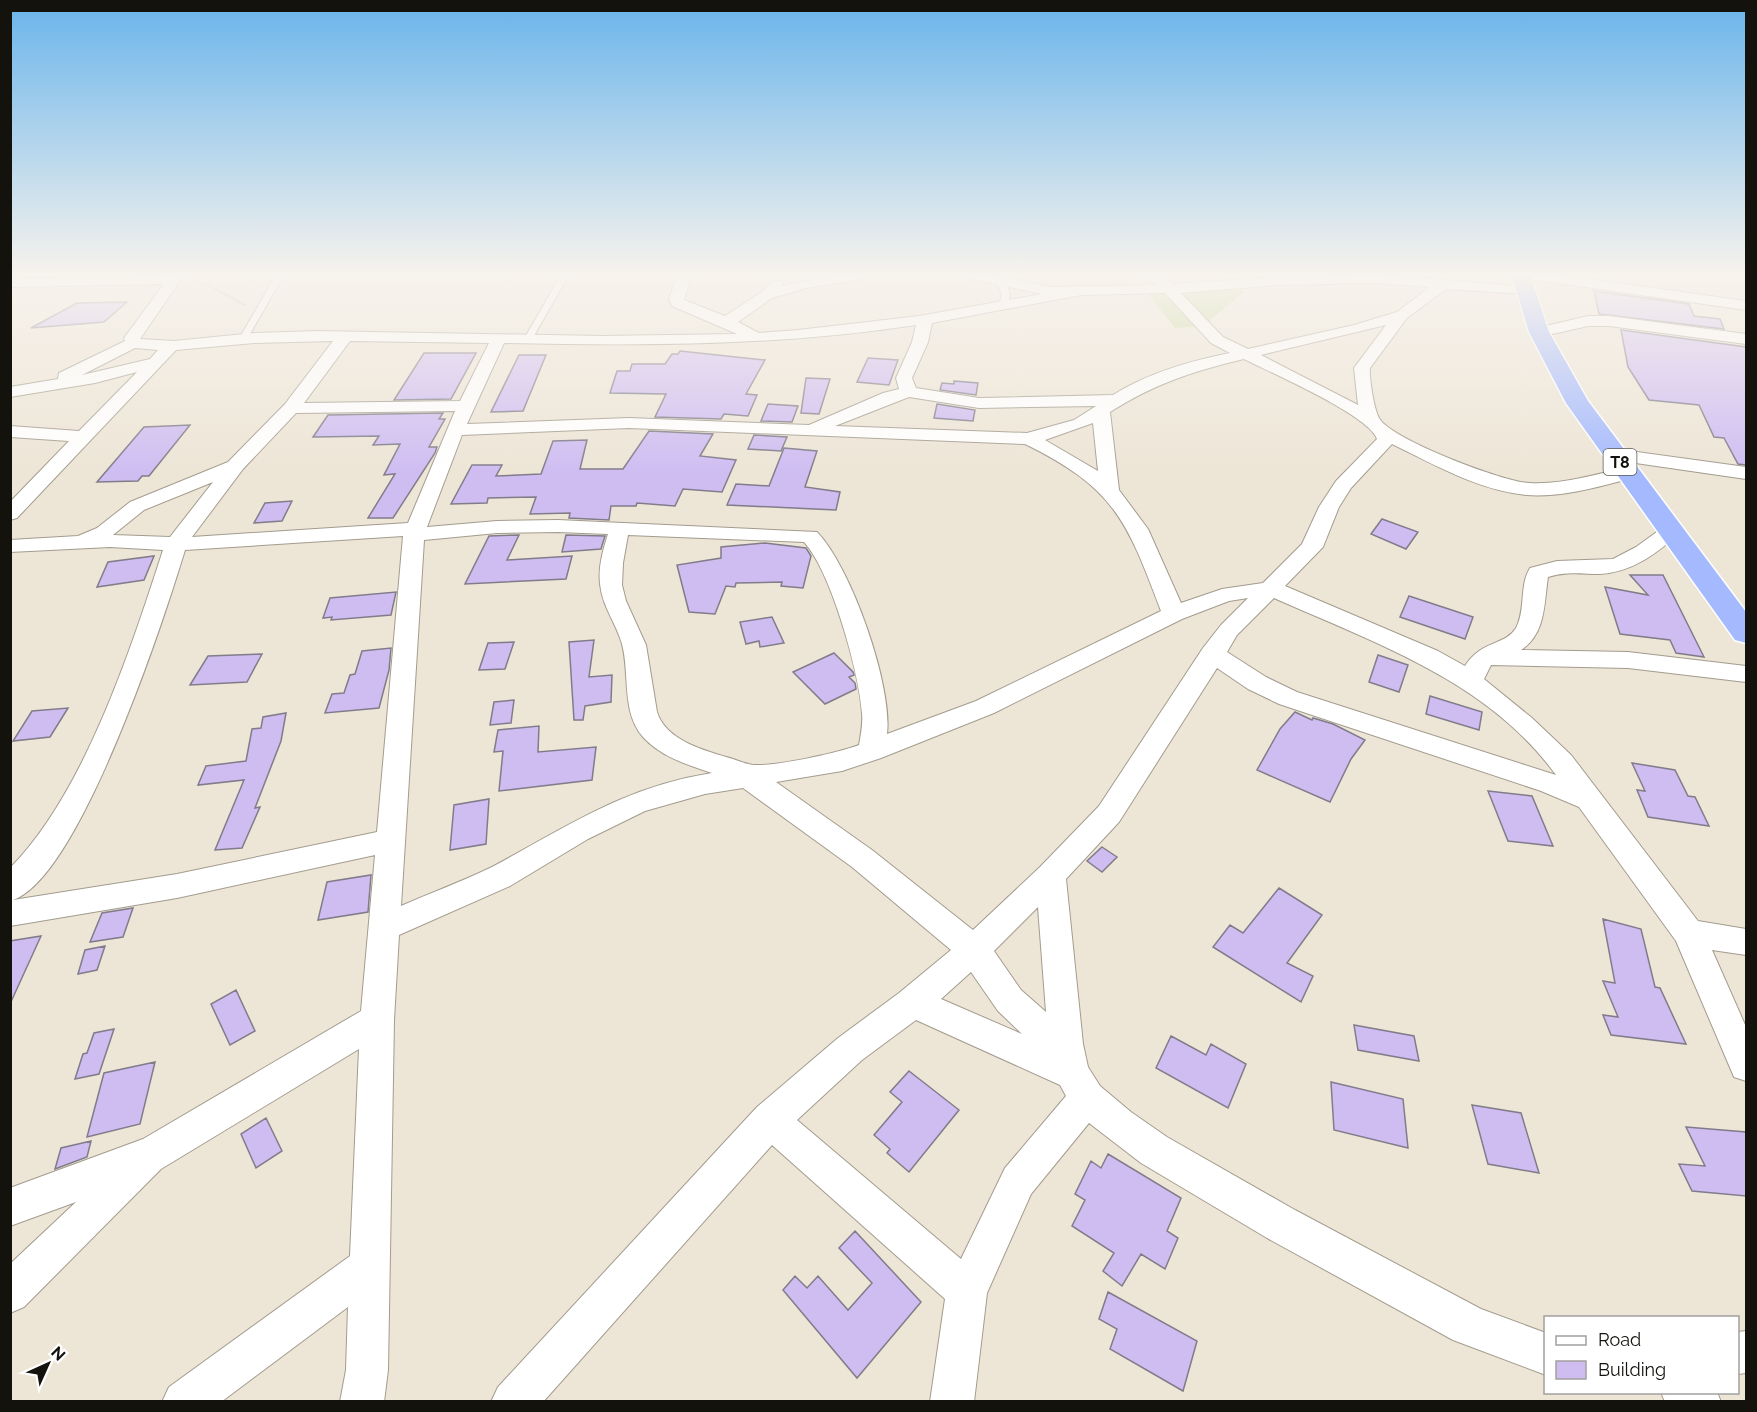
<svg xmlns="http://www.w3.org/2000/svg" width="1757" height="1412" font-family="Raleway,sans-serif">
<rect width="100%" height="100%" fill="#ede5d6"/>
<path fill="#c3d79a" d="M1241,289L1244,292L1203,326L1175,328L1148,294Z"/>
<path fill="#cfbdf2" stroke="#807c8a" stroke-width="1.5" d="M1594,291L1689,304L1694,316L1720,319L1724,329L1599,314Z
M127,302L104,322L31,328L77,303Z
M1621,330L1746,347V465L1738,464L1724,438L1714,437L1699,405L1649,400L1628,367Z
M680,351L765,360L746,394L757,395L748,416L724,414L721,419L655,417L666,394L610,393L617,371H630L632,364H665L672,354H678Z
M424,353H476L451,399L394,400Z
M519,355H546L523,411L491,412Z
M868,358L898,360L889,385L857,382Z
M806,378L830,379L819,414L801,413Z
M954,381L978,383L976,395L940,390L942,383L954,384Z
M768,404L798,406L792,422L761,421Z
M937,404L975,410L973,421L934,418Z
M443,413L439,419H445L429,447H437L435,453L393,518H368L395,474L384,475L400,444L373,445L379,436L313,437L328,415Z
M190,425L149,476H142L138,481L97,482L144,427Z
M649,431L713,434L700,456L736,460L722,492L683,489L675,506L637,503L636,506H611L609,520L569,518L570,513L530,514L536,497L488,498L487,503L451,504L472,465H502L496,476L541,474L553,441L587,440L580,469H623Z
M754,435L787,437L781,451L748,449Z
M784,448L817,451L805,487L840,492L836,510L727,505L736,484L769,486Z
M292,501L282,521L254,523L265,503Z
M1382,519L1418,532L1406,549L1371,534Z
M519,535L507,560L572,556L566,579L465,584L489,536Z
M566,535L605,536L601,549L562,552Z
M765,543L806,548L811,556L803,588L781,586L782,582L736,583L735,587L726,586L715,614L689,612L677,565L721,558V547Z
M154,556L144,580L97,587L108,562Z
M1630,575H1663L1704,657L1676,653L1670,640L1620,634L1605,587L1648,595Z
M396,592L391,615L331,620L332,617L323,618L330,598Z
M1409,596L1473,617L1465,639L1400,617Z
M772,617L784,643L760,647L759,641L746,644L740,622Z
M594,640L589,677L612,675L611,702L585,706L583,720H574L569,642Z
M514,642L505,669L479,670L488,643Z
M391,648L389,670L379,708L325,713L332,694L344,693L350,675L355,674L362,651Z
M834,653L853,672L854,675L849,677L855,683L856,689L825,704L793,672Z
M262,654L247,682L190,685L208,656Z
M1378,655L1408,665L1399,692L1369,682Z
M1430,696L1482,712L1479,730L1426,714Z
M514,700L511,723L490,725L494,702Z
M68,708L50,737L13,741L32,711Z
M1295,712L1312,720L1313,718L1333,724L1365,740L1351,759L1330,802L1257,770L1280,729Z
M286,713L281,741L255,808L260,807L242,848L215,850L244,780L198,785L206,766L246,761L252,729L261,728L263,717Z
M539,726L538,752L596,747L592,780L499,791L503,751L494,752L498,730Z
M1632,763L1675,770L1688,796L1695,797L1709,826L1648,817L1637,790L1645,791Z
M1488,791L1532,796L1553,846L1508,841Z
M489,799L486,844L450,850L454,805Z
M1102,847L1117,857L1102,872L1087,861Z
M371,875L368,912L318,920L327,882Z
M1279,888L1322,915L1287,963L1313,976L1301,1002L1213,947L1230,925L1243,933Z
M133,908L123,937L90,942L102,913Z
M1603,919L1641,929L1655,987L1660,988L1686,1044L1611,1035L1603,1015L1618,1017L1603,981L1615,983Z
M41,936L10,1004V941Z
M105,946L97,970L78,974L85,950Z
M236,990L255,1031L230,1045L211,1004Z
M1354,1025L1414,1036L1419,1061L1358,1050Z
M114,1029L99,1074L75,1079L83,1054L87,1053L94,1033Z
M1171,1036L1206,1055L1211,1044L1246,1064L1228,1108L1156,1068Z
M155,1062L140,1124L87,1137L104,1073Z
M909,1071L959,1110L909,1172L887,1153L890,1149L874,1135L902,1102L890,1092Z
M1331,1082L1403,1099L1408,1148L1334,1130Z
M1472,1105L1521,1113L1539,1173L1488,1164Z
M266,1118L282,1151L256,1168L241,1134Z
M1686,1127L1746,1132V1196L1692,1191L1679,1164L1705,1166Z
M91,1141L87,1157L55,1169L61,1148Z
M1108,1154L1181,1198L1167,1231L1178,1238L1165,1269L1141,1254L1122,1286L1103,1271L1114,1253L1072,1226L1085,1200L1075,1194L1091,1161L1101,1168Z
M855,1231L921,1302L857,1378L783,1290L795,1276L807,1288L818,1276L848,1310L872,1283L839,1248Z
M1108,1292L1197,1341L1183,1391L1110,1349L1117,1329L1099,1319Z"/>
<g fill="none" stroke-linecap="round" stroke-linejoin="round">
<g stroke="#a39c8e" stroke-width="2">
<path id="lane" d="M276,275H284L247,339L240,341L239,339Z
M561,275H569L532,339L525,341L524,339Z
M1412,275H1421L1433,284L1426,286Z
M1001,281C1012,287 1011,298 1006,308L1002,310L998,308L1002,295L997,283Z"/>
</g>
<g stroke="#a39c8e" stroke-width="2">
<path id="street" d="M184,275L140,339L174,341L254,333L317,331L602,336L737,334L672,306L669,299L676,280L683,276L690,280L684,300L725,316L762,292L772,281H782L783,286L832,275H869L862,279L806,288L772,298L738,322L759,333L798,330L919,316L1042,294L972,279L965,275H995L1050,287L1157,285L1149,275H1164L1173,284L1278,277L1384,275L1529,287L1531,290L1529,293L1524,294L1446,289L1407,318L1370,368C1369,378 1374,409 1379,418C1390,439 1503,482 1529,483C1563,485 1596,474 1629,467L1636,469L1639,473L1636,477C1602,486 1562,498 1526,495C1478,490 1435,465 1392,444L1351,488L1339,507L1323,547L1285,586L1438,651L1465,666C1481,640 1505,646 1516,628C1526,610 1519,585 1530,568L1557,561L1613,559L1636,547L1665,526H1679L1682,530L1679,534C1655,554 1633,572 1600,574C1583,574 1565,571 1548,577C1544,603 1546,634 1521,650L1628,652L1746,666V682L1628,668L1491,665L1484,679L1532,718L1571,755L1698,921L1746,929V955L1712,950L1746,1027V1081L1734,1077L1676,941L1579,807L1541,791L1279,704L1248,689L1217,668L1119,822L1066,879L1083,1044L1088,1067L1100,1086L1131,1112L1167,1137L1295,1210L1481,1309L1546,1333V1375L1453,1340L1267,1238L1141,1163L1089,1123L1031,1194L987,1293L974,1402H930L945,1299L772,1145L543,1402H491L498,1387L757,1107L838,1038L899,993L951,950L852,867L743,788L705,794L645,811L588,839L510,886L399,935L394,1020L388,1370L384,1402H340L346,1370L348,1307L221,1402H162L169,1387L350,1256L359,1049L161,1169L24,1307L10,1313V1264L76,1202L10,1226V1188L143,1139L361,1011L375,855L177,898L10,926V868C84,794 131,649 163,550L110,547L10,552V540L78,536L97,528L130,502L228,462L285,404L333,341L254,343L176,350L17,518L10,520V502L69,441L10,437V426L79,431L137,372L95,383L10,397V387L58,379L59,373L125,341L124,338L164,284L10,287V279ZM1375,283L1430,287L1397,312L1354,325L1248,349L1223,337L1181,293L1278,285ZM1165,293L1211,343L1230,353C1190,361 1148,373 1113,395L979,398L916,388L912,378L928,342L932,323L1081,295ZM916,325L912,342L896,378L899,389L883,393L809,425L629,418L467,424L504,343C643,346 779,346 916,325ZM1386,325L1354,368L1358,405L1261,355ZM350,341L489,343L460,401L304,403ZM135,348L158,350L150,359L82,375ZM1244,359C1269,372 1369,415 1377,439L1336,481L1319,507L1302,544L1263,583L1222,589L1181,603L1148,529L1119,490L1110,412C1154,384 1193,371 1244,359ZM909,397L979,408L1096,406L1074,420L1027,433L835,426ZM455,411L408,523L192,537L243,469L296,413ZM1093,423L1098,471L1045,440ZM629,428L1025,444C1115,488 1127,521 1161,611L976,701L887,734C893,686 851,567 817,532L558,520L497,521L427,527L462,435ZM213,482L170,537L113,535L144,510ZM558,532L608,534C603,550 598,567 600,584C602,606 616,623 622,644C630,674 621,712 643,737C661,757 688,765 712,773C623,787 567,827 490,868C461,882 430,893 401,906L424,540L497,533ZM628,535L804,542C831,571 859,672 862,713C863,723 861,734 859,745C838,753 777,766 755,765C748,765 739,761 733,759C706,751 666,741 657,712L646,645L626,601L622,585L623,563ZM403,536L377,832L177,874L13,900C80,877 164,619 185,550ZM1248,598L1221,625L1203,648L1099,806L1040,867L973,930L872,850L776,782L842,771L881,758L994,713L1182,619L1229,601ZM1274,598C1375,643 1488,681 1556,775L1297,692L1266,677L1227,652L1237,635ZM1038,907L1046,1012L1021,990L994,951ZM971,972L998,1011L1022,1034L941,999ZM916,1020L1060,1085L1066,1096L1005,1168L961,1259L797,1120L862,1060Z
M1522,275H1561L1746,301V310L1529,279Z
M1588,316H1609L1746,334V344L1609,326H1588L1539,337L1531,332L1533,329Z
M1615,449L1746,467V479L1608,459L1606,455L1608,451Z
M1746,1331V1373L1738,1374V1332Z
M1661,1392H1717L1721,1402H1665Z"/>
</g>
<g stroke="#fff" stroke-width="3">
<path id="highway" d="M1512,275H1530L1549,332L1588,401L1746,612V643L1735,640L1566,403L1529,332Z"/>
</g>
<path stroke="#928c81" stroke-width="2" stroke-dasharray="1.5 1.5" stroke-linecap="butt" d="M193,281L208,285L245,305"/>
<use href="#lane" fill="#fff" fill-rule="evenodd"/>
<use href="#street" fill="#fff" fill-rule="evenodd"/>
<use href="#highway" fill="#a5bafe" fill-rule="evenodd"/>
</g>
<linearGradient id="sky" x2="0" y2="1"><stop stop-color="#69b4eb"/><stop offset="0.58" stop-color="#f7f3ed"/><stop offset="1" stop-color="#f7f3ed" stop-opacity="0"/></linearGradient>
<rect width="1757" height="473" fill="url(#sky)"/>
<g text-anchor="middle" stroke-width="4.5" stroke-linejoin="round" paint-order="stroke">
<rect fill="#fff" stroke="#5a5956" stroke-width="1.5" x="1603.5" y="449" width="33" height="26" rx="4.5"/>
<g font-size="16" font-weight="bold" fill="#14120d">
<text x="1620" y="468">T8</text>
</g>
</g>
<rect width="1757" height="1412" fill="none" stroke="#14120d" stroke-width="24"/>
<rect x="1544" y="1316" width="195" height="78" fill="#ffffff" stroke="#a1a09e" stroke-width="1.5"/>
<rect x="1556" y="1336" width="30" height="9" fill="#ffffff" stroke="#a1a09e" stroke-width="1.5"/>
<text x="1598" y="1346" font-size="18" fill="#14120d">Road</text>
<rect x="1556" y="1361" width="30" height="18" fill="#cfbdf2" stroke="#a1a09e" stroke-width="1.5"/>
<text x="1598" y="1376" font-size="18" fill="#14120d">Building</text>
<g transform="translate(48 1364) rotate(45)" stroke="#ffffff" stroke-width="4.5" paint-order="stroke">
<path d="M0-4.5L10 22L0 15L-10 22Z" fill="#14120d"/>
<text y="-9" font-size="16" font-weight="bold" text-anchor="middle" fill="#14120d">N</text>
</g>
</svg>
